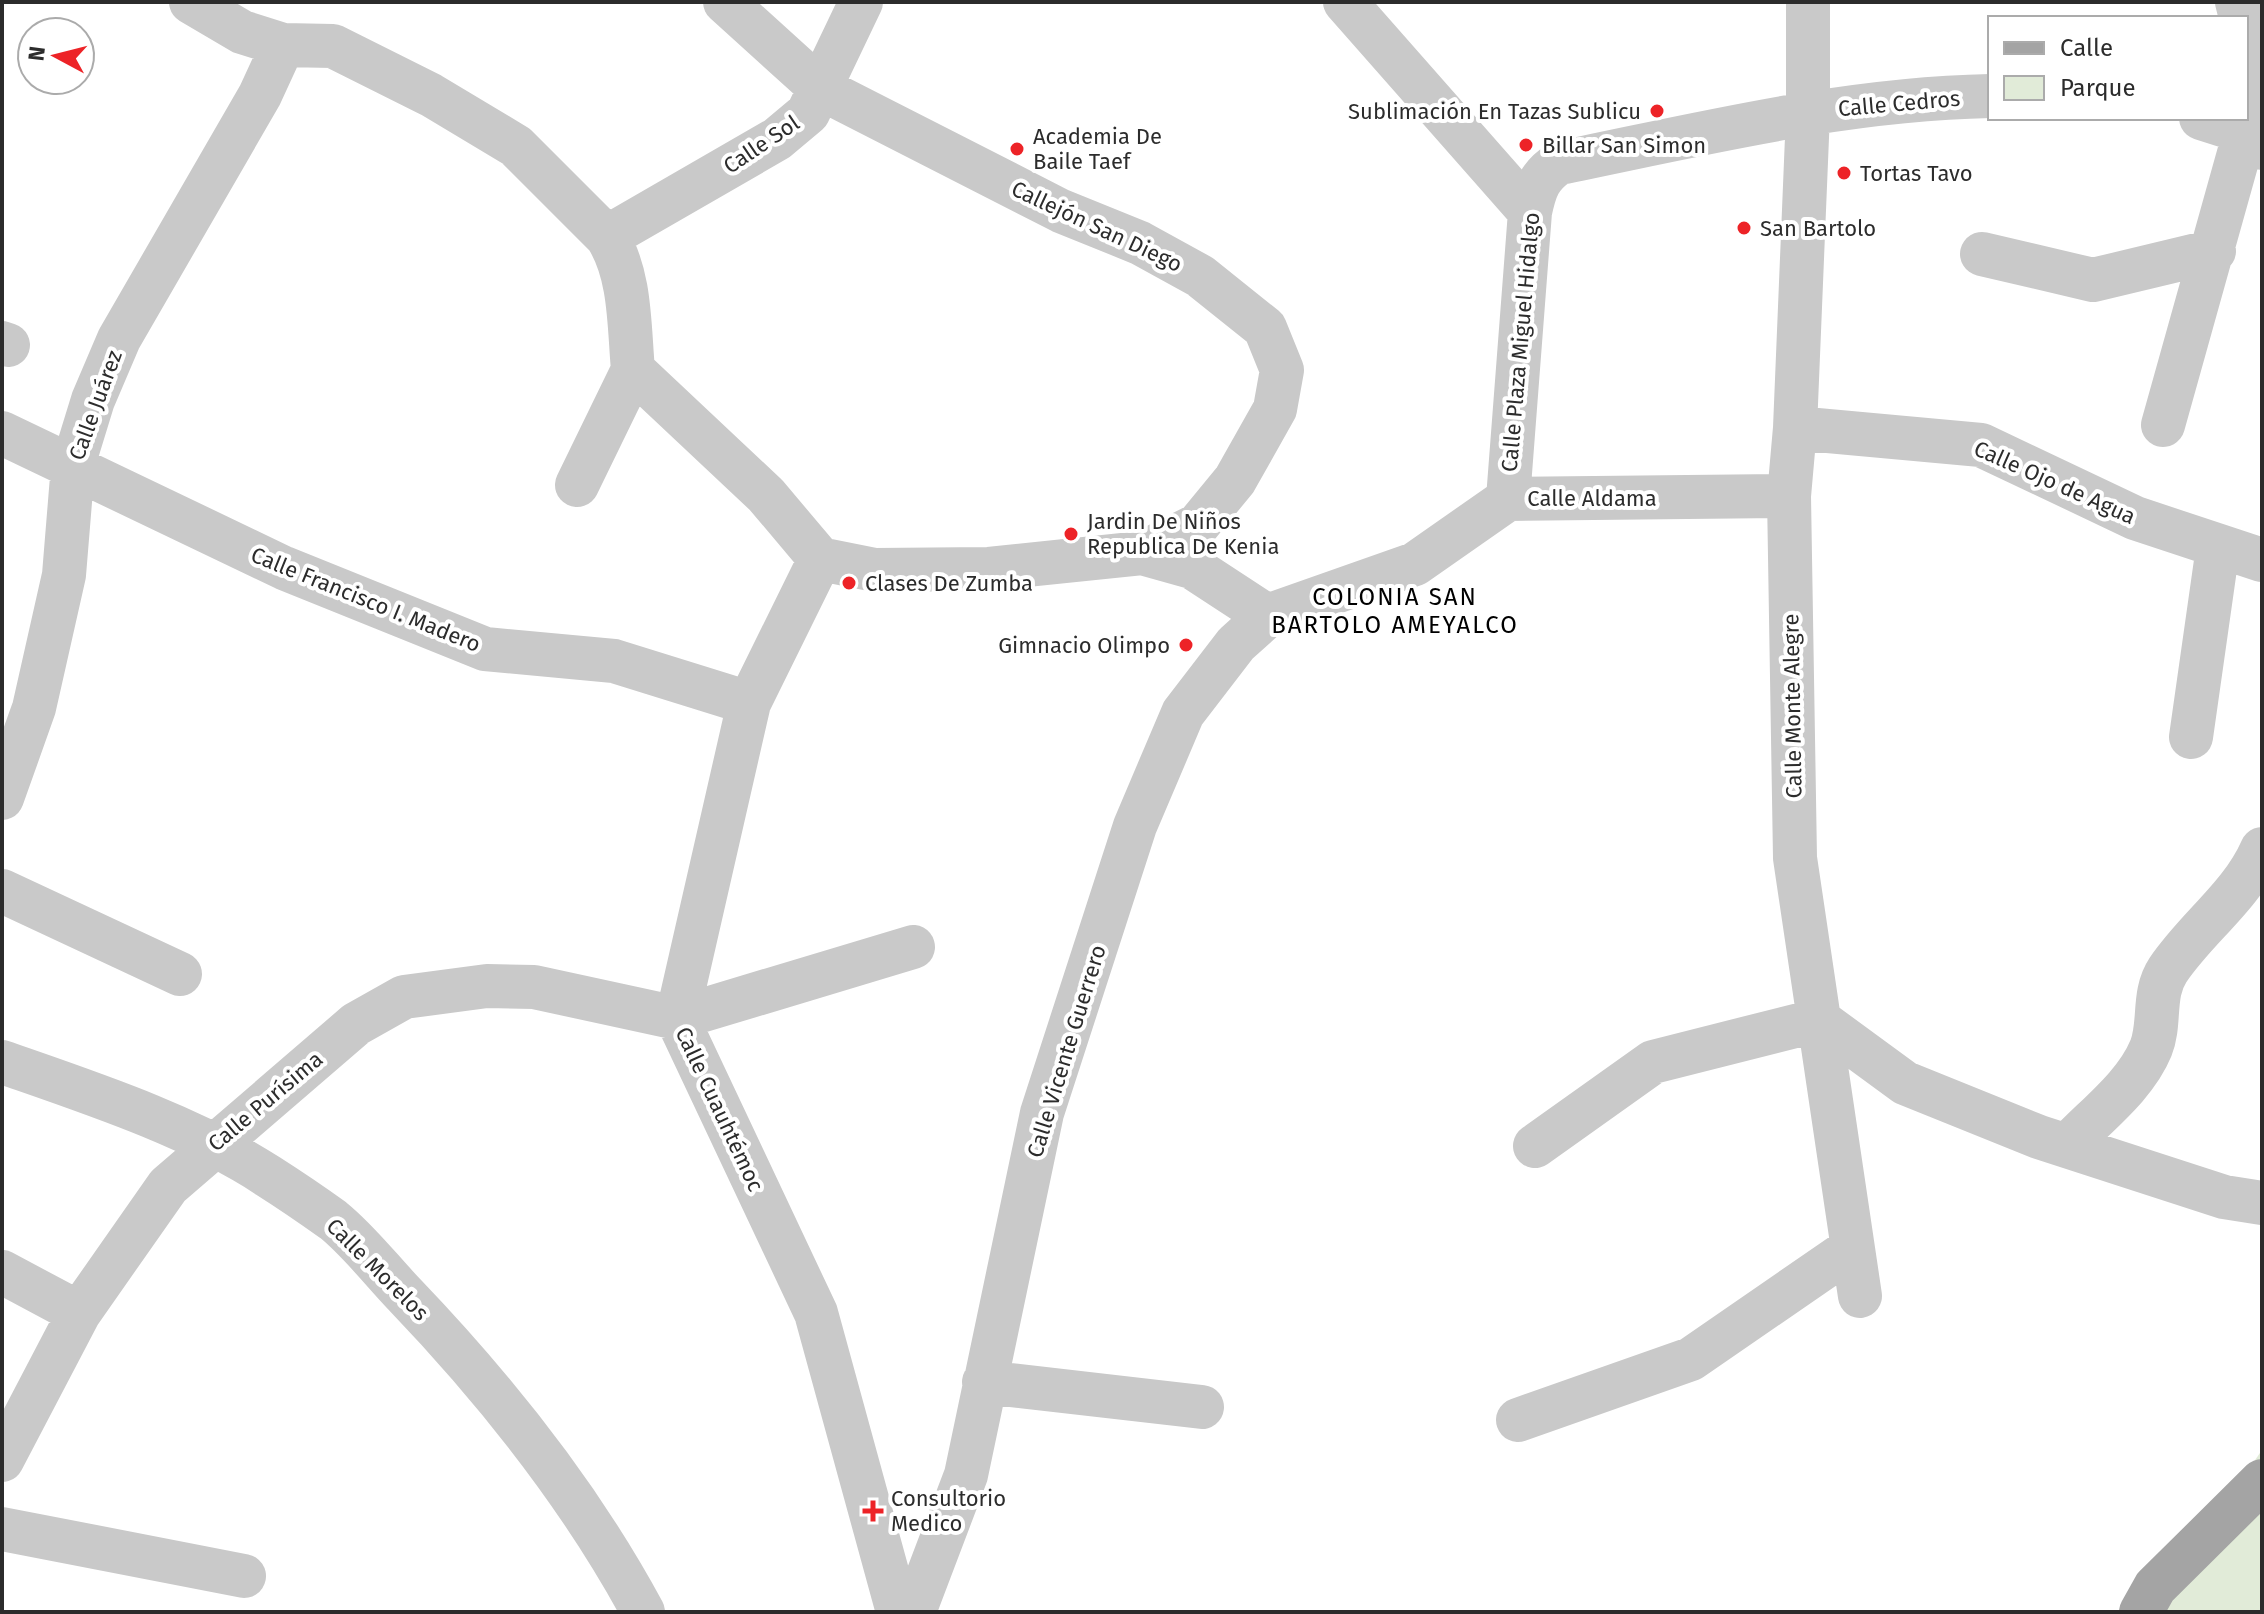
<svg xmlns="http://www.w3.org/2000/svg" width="2264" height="1614" font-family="'Fira Sans',sans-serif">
<rect width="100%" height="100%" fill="#fff"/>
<path fill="#e1ebd8" d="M2262,1450V1612H2151Z"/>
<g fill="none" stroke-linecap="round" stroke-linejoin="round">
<path stroke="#c9c9c9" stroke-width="44" d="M191,2L242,32L283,45L333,46L431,95L516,146L607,237C631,275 629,326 633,370L766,495L820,559
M725,2L820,88L1061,211L1140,243L1200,276L1265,328L1282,370L1275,409L1235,480L1198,525L1142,553
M1345,2L1530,212
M1808,2V113L1795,428L1789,496L1795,858L1860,1296
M2237,2L2241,18
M2246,38L2262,98
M2201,118L2245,132L2262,148
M607,237L777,139L808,113L861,2
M1982,254L2093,280L2214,251
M2,343L8,345
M2163,425L2245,132
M1795,428L1981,445L2135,518L2262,560
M2,433L284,568L485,649L614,661L749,703
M577,485L633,370
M1508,499L1530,212C1535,189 1539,176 1559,163C1702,134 1843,99 1990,96
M820,559L749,703L677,1018L816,1313L898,1612
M820,559L875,570L989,569L1142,553L1192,567L1267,616L1415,564L1508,499L1789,496
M2191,737L2218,547
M2,798L34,708L64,575L73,465L93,400L119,339L260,95L283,45
M2,891L180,974
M2,1062C88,1092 192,1126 268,1176C290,1190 312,1205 333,1220C359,1241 381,1270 404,1294C496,1390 580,1495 643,1612
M1535,1146L1653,1062L1819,1020L1905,1083L2039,1137L2224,1197L2262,1203
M2067,1146C2095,1116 2135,1087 2151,1048C2161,1023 2152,994 2168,970C2197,927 2241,897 2262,849
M2,1272L79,1313
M984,1382L1202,1407
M1518,1420L1691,1359L1852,1248
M2,1460L79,1313L168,1186L356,1024L404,997L487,986L534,987L677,1018L913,947
M2,1529L244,1576
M914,1612L966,1475L1042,1113L1135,826L1183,713L1236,644L1267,616"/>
<path stroke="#a4a4a4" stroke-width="44" d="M2141,1612L2155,1587L2262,1481"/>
</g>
<g fill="#ed2327" stroke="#fff" stroke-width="3">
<circle cx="1657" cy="111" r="8"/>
<circle cx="1526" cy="145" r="8"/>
<circle cx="1017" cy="149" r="8"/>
<circle cx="1844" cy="173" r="8"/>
<circle cx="1744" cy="228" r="8"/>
<circle cx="1071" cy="534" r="8"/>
<circle cx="849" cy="583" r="8"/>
<circle cx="1186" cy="645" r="8"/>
<path d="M869 1499h8v8h8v8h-8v8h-8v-8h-8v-8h8z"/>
</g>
<g text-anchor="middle" stroke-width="8" stroke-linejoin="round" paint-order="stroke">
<g font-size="22" fill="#2c2c2c" stroke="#fff">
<text transform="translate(1899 103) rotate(-5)" y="8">Calle Cedros</text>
<text transform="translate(761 144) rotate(-34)" y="8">Calle Sol</text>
<text transform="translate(1097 226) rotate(25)" y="8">Callejón San Diego</text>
<text transform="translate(1520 342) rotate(-85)" y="8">Calle Plaza Miguel Hidalgo</text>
<text transform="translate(95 405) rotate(-70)" y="8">Calle Juárez</text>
<text transform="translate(2055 482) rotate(24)" y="8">Calle Ojo de Agua</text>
<text x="1592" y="506">Calle Aldama</text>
<text transform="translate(366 599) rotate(22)" y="8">Calle Francisco I. Madero</text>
<text transform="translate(1792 706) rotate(-91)" y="8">Calle Monte Alegre</text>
<text transform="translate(1066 1051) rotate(-73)" y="8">Calle Vicente Guerrero</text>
<text transform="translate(265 1101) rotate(-40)" y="8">Calle Purísima</text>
<text transform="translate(720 1109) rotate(65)" y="8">Calle Cuauhtémoc</text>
<text transform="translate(378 1269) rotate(45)" y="8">Calle Morelos</text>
</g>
<g font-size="22" fill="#2c2c2c" stroke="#fff" text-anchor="start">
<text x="1641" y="119" text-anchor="end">Sublimación En Tazas Sublicu</text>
<text x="1033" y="144">Academia De<tspan x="1033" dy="25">Baile Taef</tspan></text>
<text x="1542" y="153">Billar San Simon</text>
<text x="1860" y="181">Tortas Tavo</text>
<text x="1760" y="236">San Bartolo</text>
<text x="1087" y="529">Jardin De Niños<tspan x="1087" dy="25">Republica De Kenia</tspan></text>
<text x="865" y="591">Clases De Zumba</text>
<text x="1170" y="653" text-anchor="end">Gimnacio Olimpo</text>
<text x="891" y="1506">Consultorio<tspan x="891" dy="25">Medico</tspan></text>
</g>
<g font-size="24" letter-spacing="2" fill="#000" stroke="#fff">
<text x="1395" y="605">COLONIA SAN<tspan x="1395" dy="28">BARTOLO AMEYALCO</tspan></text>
</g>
</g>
<rect width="2264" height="1614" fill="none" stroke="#2c2c2c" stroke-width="8"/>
<rect x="1988" y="16" width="260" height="104" fill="#ffffff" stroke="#ababab" stroke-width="2"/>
<rect x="2004" y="42" width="40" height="12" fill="#a4a4a4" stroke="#ababab" stroke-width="2"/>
<text x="2060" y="56" font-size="24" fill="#2c2c2c">Calle</text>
<rect x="2004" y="76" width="40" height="24" fill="#e1ebd8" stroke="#ababab" stroke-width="2"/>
<text x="2060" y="96" font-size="24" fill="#2c2c2c">Parque</text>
<g transform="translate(56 56) rotate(277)"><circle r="38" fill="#ffffff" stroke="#ababab" stroke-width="2"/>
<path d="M0-6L14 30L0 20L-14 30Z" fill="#ed2327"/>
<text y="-12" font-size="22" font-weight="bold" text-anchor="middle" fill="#2c2c2c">N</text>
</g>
</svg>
